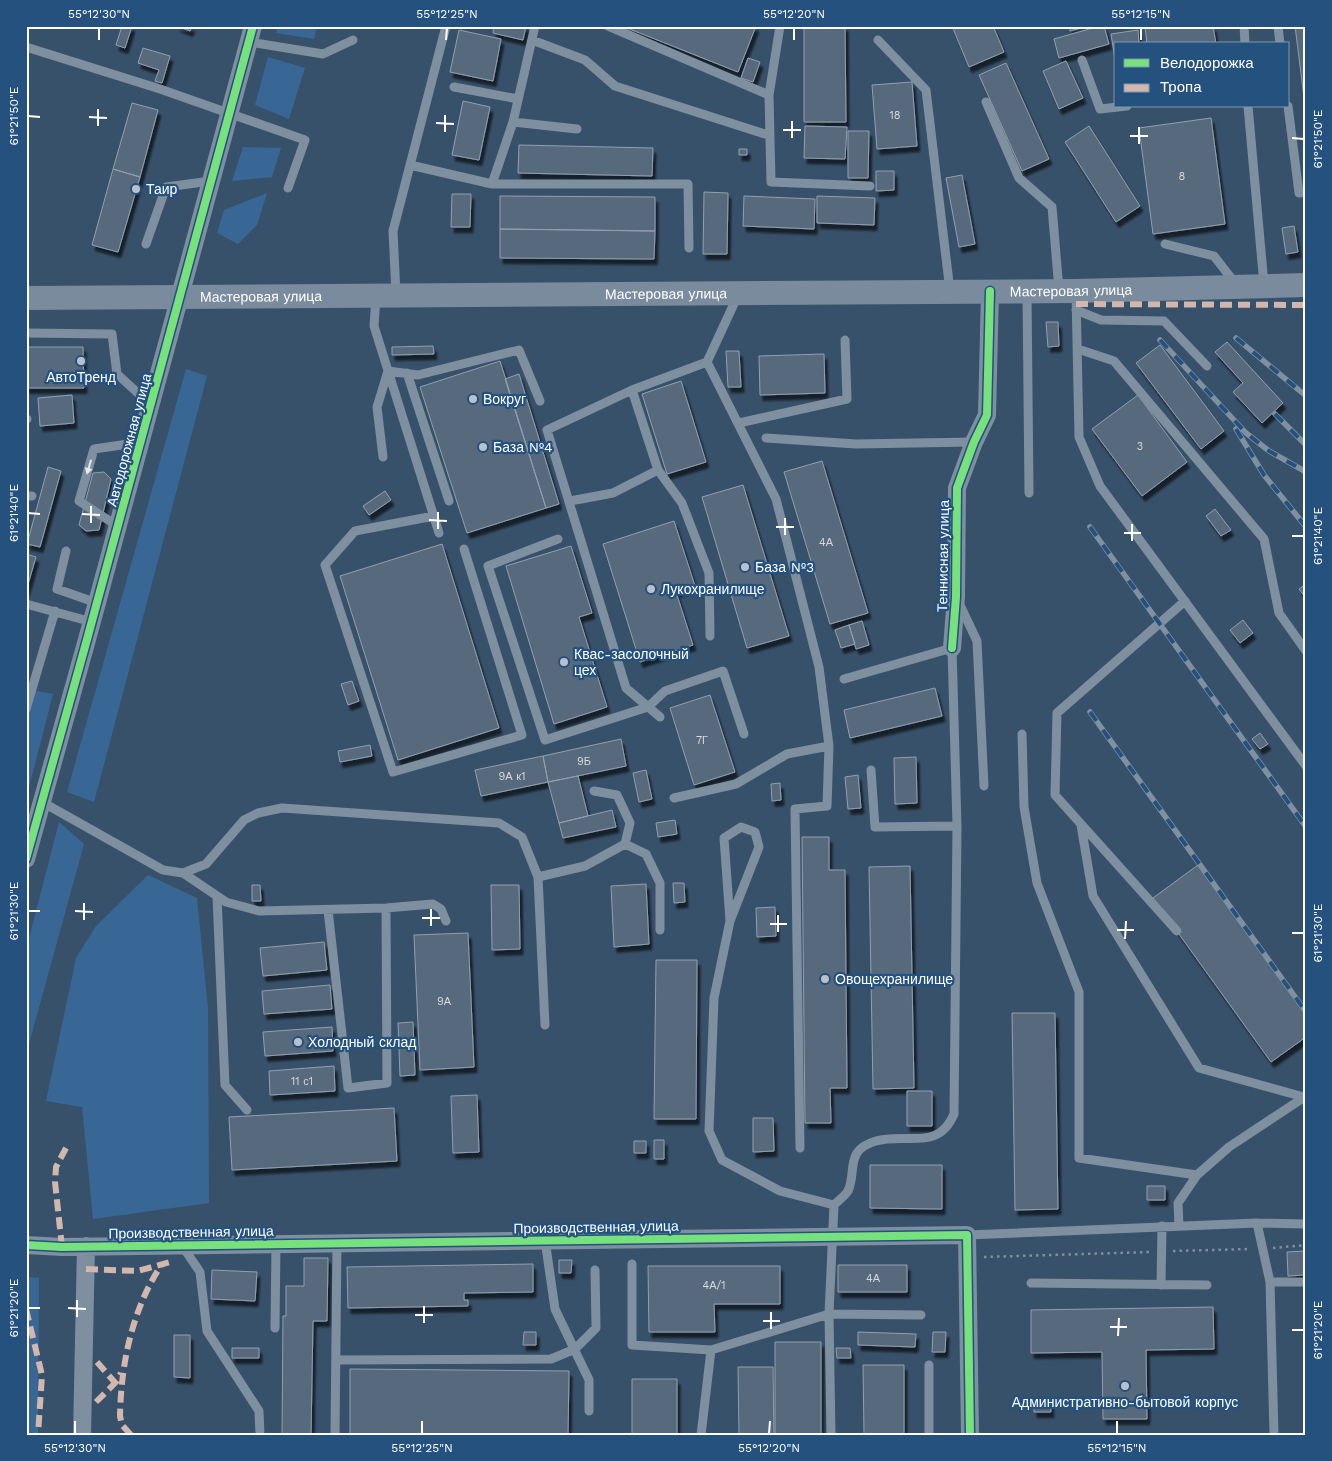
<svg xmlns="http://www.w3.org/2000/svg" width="1332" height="1461" font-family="'Work Sans',sans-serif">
<defs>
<filter id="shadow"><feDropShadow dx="3" dy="5.5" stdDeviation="1" flood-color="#0009"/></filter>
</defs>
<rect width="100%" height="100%" fill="#38516a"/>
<path fill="#386795" d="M278,26H317L314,39L276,33Z
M268,57L305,68L289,119L255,105Z
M243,147L281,148L272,177L232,181Z
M267,193L257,225L238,244L217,233L224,210Z
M186,369L207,376L94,802L67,792Z
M26,689L53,694L26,799Z
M59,822L84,844L26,1055V950Z
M148,875L197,898L208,1009L209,1203L93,1219L82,1107L46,1101L76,958L96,926Z
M26,1277L39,1278L38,1435H26Z"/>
<path fill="#56697d" stroke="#91a0af" filter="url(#shadow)" d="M122,26H132L125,48L116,45Z
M177,26H192L190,31Z
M494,26H526L523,40L493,33Z
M622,26H756L738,72Z
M804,26H845L846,122H804Z
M952,26H993L1004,52L969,67Z
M1069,26H1089L1070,31Z
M1100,26H1104L1109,44L1059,58L1054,39Z
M1145,26H1213L1216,44H1147Z
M1295,26H1306V113Z
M459,30L501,39L493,81L450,72Z
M1138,30L1139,44H1116V65L1111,34Z
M143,48L170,56L162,83L155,81L159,70L138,63Z
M748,58L760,62L753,82L741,78Z
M1066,61L1083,98L1059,109L1043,71Z
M1006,63L1049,159L1022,171L979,75Z
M912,82L917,146L877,149L872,85Z
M463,101L490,107L479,160L452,155Z
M132,103L158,110L140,177L113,169Z
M1211,118L1225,224L1153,234L1139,128Z
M805,126L847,127L845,159L804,158Z
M1089,126L1140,206L1116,222L1065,142Z
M848,131H869L868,178H848Z
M519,145L653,148L652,176L518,173Z
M739,149H747V155H739Z
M113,169L140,177L118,252L92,245Z
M876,171H894V190L876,191Z
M962,175L975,244L959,247L946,178Z
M704,192L728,193L727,254H703Z
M452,194H471L470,227H451Z
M500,196L655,197V231L500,229Z
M744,196L815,199L814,229L743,226Z
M817,196L875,198L874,225L817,223Z
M1294,226L1298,252L1286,254L1282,228Z
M500,229L655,231L654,259L500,258Z
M1046,322H1058L1059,346L1048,347Z
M1227,342L1283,403L1262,423L1233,392L1243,383L1215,352Z
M1160,345L1224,431L1201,449L1136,363Z
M433,346L434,354L392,355V347Z
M26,347H83L84,388H26Z
M726,351H739L741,387H728Z
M824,354L825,393L760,395L759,356Z
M500,361L546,508L467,533L420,387Z
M519,374L559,504L546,508L505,379Z
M681,381L706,462L667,474L642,394Z
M72,395L74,423L40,426L38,398Z
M1138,395L1187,462L1142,496L1092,429Z
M822,461L868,613L830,624L784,472Z
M48,467L61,471L40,547L27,544Z
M104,472L111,479L99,530L86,531L79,525L93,473Z
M743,485L789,636L747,648L702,497Z
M385,491L391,500L369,515L363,506Z
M1215,509L1231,530L1221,536L1206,516Z
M674,521L695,586L676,592L693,645L640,662L603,544Z
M442,544L499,728L398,760L340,576Z
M571,546L592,613L579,617L607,707L554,724L506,566Z
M26,554L36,557L26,591Z
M1306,584V598L1299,589Z
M1243,620L1253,633L1240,643L1230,630Z
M862,621L869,645L856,649L849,625Z
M849,625L855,644L841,648L835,630Z
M352,681L359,701L348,705L341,684Z
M935,688L942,716L850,738L844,710Z
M710,695L735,772L694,785L670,708Z
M1260,733L1268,744L1260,749L1252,739Z
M621,739L626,766L548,782L543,756Z
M370,745L372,756L340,762L338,751Z
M543,756L548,782L481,796L475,770Z
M916,757L917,803L895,804L894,758Z
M646,770L652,799L639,802L633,773Z
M858,775L861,808L848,809L845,777Z
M578,776L588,816L559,823L548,782Z
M780,783L781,800L772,801L771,784Z
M612,810L616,827L563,838L559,823Z
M675,820L677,834L658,837L656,823Z
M802,837H829V870H845L847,1088H830L831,1123H805Z
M1198,865L1306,1015V1037L1271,1062L1153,898Z
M910,866L914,1088L873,1089L869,867Z
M673,883H684L685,902L674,903Z
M646,884L649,944L614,947L611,886Z
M252,885H260L261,901H252Z
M491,885H519L520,949L492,950Z
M775,907L776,936L757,937L756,908Z
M468,933L474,1067L420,1070L414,935Z
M324,942L327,970L263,976L260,948Z
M656,960H697L696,1119H654Z
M330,985L332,1009L264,1014L262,991Z
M1012,1013H1055L1058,1209L1015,1210Z
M413,1022L415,1075L400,1076L398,1023Z
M332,1027L333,1051L265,1056L263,1032Z
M334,1066L335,1091L270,1095L269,1071Z
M907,1091H932V1126H907Z
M477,1095L479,1152L453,1153L451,1096Z
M394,1108L397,1161L232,1170L229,1117Z
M753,1118H773L774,1151L753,1152Z
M654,1140H664V1159H654Z
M634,1141H646V1153H634Z
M870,1165H942V1209L870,1208Z
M1147,1186H1165V1200H1147Z
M1306,1251V1275L1288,1276L1287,1252Z
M304,1258H328L327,1321H313L311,1435H282L283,1316H286V1286H304Z
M559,1260H572L571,1273H559Z
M533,1264V1292L464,1293V1300H468V1306L348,1308L347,1267Z
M838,1265H907V1292H838Z
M648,1266H780V1304H714L715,1332H649Z
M212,1270L257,1272L255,1301L211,1299Z
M1213,1307L1214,1349L1146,1350L1147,1419H1103L1102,1352L1031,1353V1310Z
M524,1332H536V1345H523Z
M858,1332L916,1334L915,1347L858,1345Z
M933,1332H946L945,1352H932Z
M174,1335H190V1378L174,1377Z
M775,1342H821V1435H775Z
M232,1348H259V1358H232Z
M836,1348H850L851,1358H837Z
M863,1365H904V1435H864Z
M738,1367H773L774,1435H739Z
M350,1369L569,1371L568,1435H350Z
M632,1379H677V1435H632Z
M1050,1401L1051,1412H1034V1402Z"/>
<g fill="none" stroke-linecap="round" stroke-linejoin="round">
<path stroke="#7e8fa0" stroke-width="2.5" stroke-dasharray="2.5 4" stroke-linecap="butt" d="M1273,1248L1306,1245
M1173,1251L1250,1249
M984,1257L1150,1252"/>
<path stroke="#7e8fa0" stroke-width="9" d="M608,26L769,95
M780,26L769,95L771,182L870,186
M1244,26L1245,44
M1278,26L1280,44
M532,40L585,60L615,86L768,135
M878,40L926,90L950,291
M249,42L323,54L353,40
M26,47L160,89L305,140L288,188
M1082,60L1100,109L1127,106
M454,87L518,99
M986,102L1019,178L1052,207L1059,290
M1248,106L1264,285
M1288,106L1299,193L1306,192
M513,122L577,129
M410,165L492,184L513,122L535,26
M492,184H688L689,248
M146,244L166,187L211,181
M1165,244L1214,256L1235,283
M1027,293L1029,493
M1076,293L1079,437L1100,486L1306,766
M396,294L393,231L446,26
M376,297L374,326L439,533
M1076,310L1101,320L1164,321L1207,366
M26,333L112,334L117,374L151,405
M1078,349L1114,361L1264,539L1279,613L1306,651
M707,362L776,499L819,667L829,746L827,806L795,809L800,1148
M407,373L449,501
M632,390L547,430L626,688L660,717
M26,419H27
M739,423L847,399L845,340
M766,438L856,444L974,442
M383,457L377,407L388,371L418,375L519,350L540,401
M26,496H32
M570,501L613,493L658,470
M434,516L355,531L325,565L393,772L522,735L464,549
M119,527L79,501L94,449L142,442
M558,539L488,566L545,740L648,707L665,691L723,671L744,734
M66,551L57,589L97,603
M959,603L977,641L984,786
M26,604L92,622
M710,636L709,573L682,503L658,470L632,390L707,362L738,295
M26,709L55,611
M1022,734L1024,807L1037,883L1079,992V1158L1197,1175
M871,770L875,827L957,826
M674,798L736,784L787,754L829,746
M42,802L163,870L183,873L206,864L244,820L258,813L282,808L499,823L522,837L538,877L545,1025
M1081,825L1093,896L1199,1068L1304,1097
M625,844L646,854L660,883V930
M183,873L226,902L259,911L386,908L433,904L441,909L446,921
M538,877L585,866L625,844L630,823L617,795L594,791
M217,896L225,1085L247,1110
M328,910L348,1088L387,1083L386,908
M730,921L759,847L755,832L741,827L724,838L730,921L714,998L709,1131L722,1160L780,1191L834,1205C838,1201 845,1196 848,1191C857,1172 844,1150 876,1141C907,1132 938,1152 954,1114L957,826L952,648L844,679
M1177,931L1055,795L1057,713L1185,601
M1257,1223L1306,1224
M1179,1226L1178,1203L1197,1175L1229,1147L1306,1096
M967,1235L1257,1223L1270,1282L1274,1435
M545,1240L555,1309L589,1380V1411
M181,1244L200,1272L207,1331L259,1411L260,1435
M632,1264V1345L711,1350L829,1314L921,1315
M1270,1282H1306
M1031,1283L1207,1285
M1161,1285L1162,1226
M275,1328L276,1243
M336,1360L551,1359L575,1349L596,1328L595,1270
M929,1365V1435
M335,1435L337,1242
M701,1435L711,1350
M831,1435L829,1314L834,1205"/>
<path stroke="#7e8fa0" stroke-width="18" d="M952,648L956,597L957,488L974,442L987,415L990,291
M26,859C104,582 178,304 253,26
M26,1245L62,1247L967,1235L970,1435
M82,1435L86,1246"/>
<path stroke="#798b9d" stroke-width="24" id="s1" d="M26,298L1075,291L1306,285"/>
<g stroke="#7f90a0" stroke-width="5.5">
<path id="rail" d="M1236,338L1306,396
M1160,340L1246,433L1269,451L1306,472
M1275,414L1306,445
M1236,429L1264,475L1306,527
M1090,527L1306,827
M1090,712L1306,1012"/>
</g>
<use href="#rail" stroke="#24517e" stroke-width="4" stroke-dasharray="11" stroke-linecap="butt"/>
<path stroke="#d1b7ad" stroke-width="6" stroke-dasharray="12 6" stroke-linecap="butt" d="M1076,304L1306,305
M62,1247L55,1182L56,1167L66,1148
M86,1269L138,1271L174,1261
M26,1309L42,1375L38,1435
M97,1362L118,1386
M96,1402L116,1382L121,1373
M131,1435L122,1425L120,1416C121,1364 132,1309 162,1264"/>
<g stroke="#24517e" stroke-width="11">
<path id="cycleway" d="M952,648L956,597L957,488L974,442L987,415L990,291
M26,859C104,582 178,304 253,26
M26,1245L62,1247L967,1235L970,1435"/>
</g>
<use href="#cycleway" stroke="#77e17e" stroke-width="8"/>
</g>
<defs><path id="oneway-solid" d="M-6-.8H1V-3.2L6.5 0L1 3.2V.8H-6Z" transform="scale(1.25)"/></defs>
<use fill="#e5e9ec" href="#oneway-solid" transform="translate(89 467) rotate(106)"/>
<path fill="none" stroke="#fff" stroke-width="2" d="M99,40V28M446,40L447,28M794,40V28M1141,40V28M28,116L40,117M89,117L107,118M436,123L454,124M98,126V109M783,130H801M445,132V115M1130,136H1148M792,138V121M1292,138L1304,139M1139,144V127M28,513L40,514M82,514L100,515M429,520L447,521M91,523V506M776,527H794M438,529V512M1124,533H1141M785,535V518M1292,536H1304M1132,541V524M28,911H40M75,911L93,912M422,918H440M84,920V903M770,924H787M431,926V909M1117,930H1134M778,932V915M1292,933H1304M1125,939L1126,921M28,1308H40M68,1308L86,1309M415,1315H433M77,1317V1300M763,1321H780M424,1323V1306M1110,1327H1127M771,1329V1312M1292,1330H1304M1118,1336L1119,1318M75,1434V1421M422,1434V1421M769,1434L770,1421M1117,1434V1421"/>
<g fill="#b9c2cb" stroke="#24517e" stroke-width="2">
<circle cx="136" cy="189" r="5"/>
<circle cx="81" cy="361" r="5"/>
<circle cx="473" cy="399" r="5"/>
<circle cx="483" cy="447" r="5"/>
<circle cx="745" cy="567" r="5"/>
<circle cx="651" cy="589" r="5"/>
<circle cx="564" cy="662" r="5"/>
<circle cx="825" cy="979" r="5"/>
<circle cx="298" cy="1042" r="5"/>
<circle cx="1125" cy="1386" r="5"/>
</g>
<g text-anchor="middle" stroke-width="4.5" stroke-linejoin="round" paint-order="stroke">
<g font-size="11" fill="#d5dade">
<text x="895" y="119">18</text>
<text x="1182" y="180">8</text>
<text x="1140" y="450">3</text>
<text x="826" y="546">4А</text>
<text x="702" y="744">7Г</text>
<text x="584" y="765">9Б</text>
<text x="512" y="780">9А к1</text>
<text x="444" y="1005">9А</text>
<text x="302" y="1085">11 с1</text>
<text x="873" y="1282">4А</text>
<text x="714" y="1289">4А/1</text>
</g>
<g font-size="14" fill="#fff" stroke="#24517e" text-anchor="start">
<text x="146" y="194">Таир</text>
<text x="81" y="382" text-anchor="middle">АвтоТренд</text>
<text x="483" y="404">Вокруг</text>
<text x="493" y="452">База №4</text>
<text x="755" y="572">База №3</text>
<text x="661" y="594">Лукохранилище</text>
<text x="574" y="659">Квас-засолочный<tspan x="574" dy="16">цех</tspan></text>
<text x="835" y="984">Овощехранилище</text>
<text x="308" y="1047">Холодный склад</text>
<text x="1125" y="1407" text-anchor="middle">Административно-бытовой корпус</text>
</g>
<g font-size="14" fill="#fff" stroke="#24517e">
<text dy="5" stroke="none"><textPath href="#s1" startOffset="1045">Мастеровая улица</textPath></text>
<text dy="5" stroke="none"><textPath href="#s1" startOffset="640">Мастеровая улица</textPath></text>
<text dy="5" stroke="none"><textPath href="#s1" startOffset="235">Мастеровая улица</textPath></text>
<text transform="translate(129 440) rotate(-75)" y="5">Автодорожная улица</text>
<text transform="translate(943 556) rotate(-89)" y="5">Теннисная улица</text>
<text transform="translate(596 1227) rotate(-1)" y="5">Производственная улица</text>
<text transform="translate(191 1232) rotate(-1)" y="5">Производственная улица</text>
</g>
</g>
<rect width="1332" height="1461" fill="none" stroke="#24517e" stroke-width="55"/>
<rect x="1114" y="42" width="175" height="65" fill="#24517e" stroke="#7c97b2"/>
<rect x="1124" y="59" width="25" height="8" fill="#77e17e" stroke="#7c97b2"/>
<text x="1160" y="68" font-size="15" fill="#ffffff">Велодорожка</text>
<rect x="1124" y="84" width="25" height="8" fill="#d1b7ad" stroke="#7c97b2"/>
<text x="1160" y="92" font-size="15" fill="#ffffff">Тропа</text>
<rect x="28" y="28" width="1276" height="1406" fill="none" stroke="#fff" stroke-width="2"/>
<g font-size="12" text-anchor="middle" fill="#fff">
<text x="99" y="18">55°12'30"N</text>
<text x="447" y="18">55°12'25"N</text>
<text x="794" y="18">55°12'20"N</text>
<text x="1141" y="18">55°12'15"N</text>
<text transform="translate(14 116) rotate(-90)" y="4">61°21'50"E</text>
<text transform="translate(1318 139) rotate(-90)" y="4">61°21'50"E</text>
<text transform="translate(14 513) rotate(-90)" y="4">61°21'40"E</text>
<text transform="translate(1318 536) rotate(-90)" y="4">61°21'40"E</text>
<text transform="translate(14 911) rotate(-90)" y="4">61°21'30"E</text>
<text transform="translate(1318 933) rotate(-90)" y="4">61°21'30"E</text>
<text transform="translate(14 1308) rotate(-90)" y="4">61°21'20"E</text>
<text transform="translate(1318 1330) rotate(-90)" y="4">61°21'20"E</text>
<text x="75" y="1452">55°12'30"N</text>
<text x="422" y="1452">55°12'25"N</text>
<text x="769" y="1452">55°12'20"N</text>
<text x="1117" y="1452">55°12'15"N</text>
</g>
</svg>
